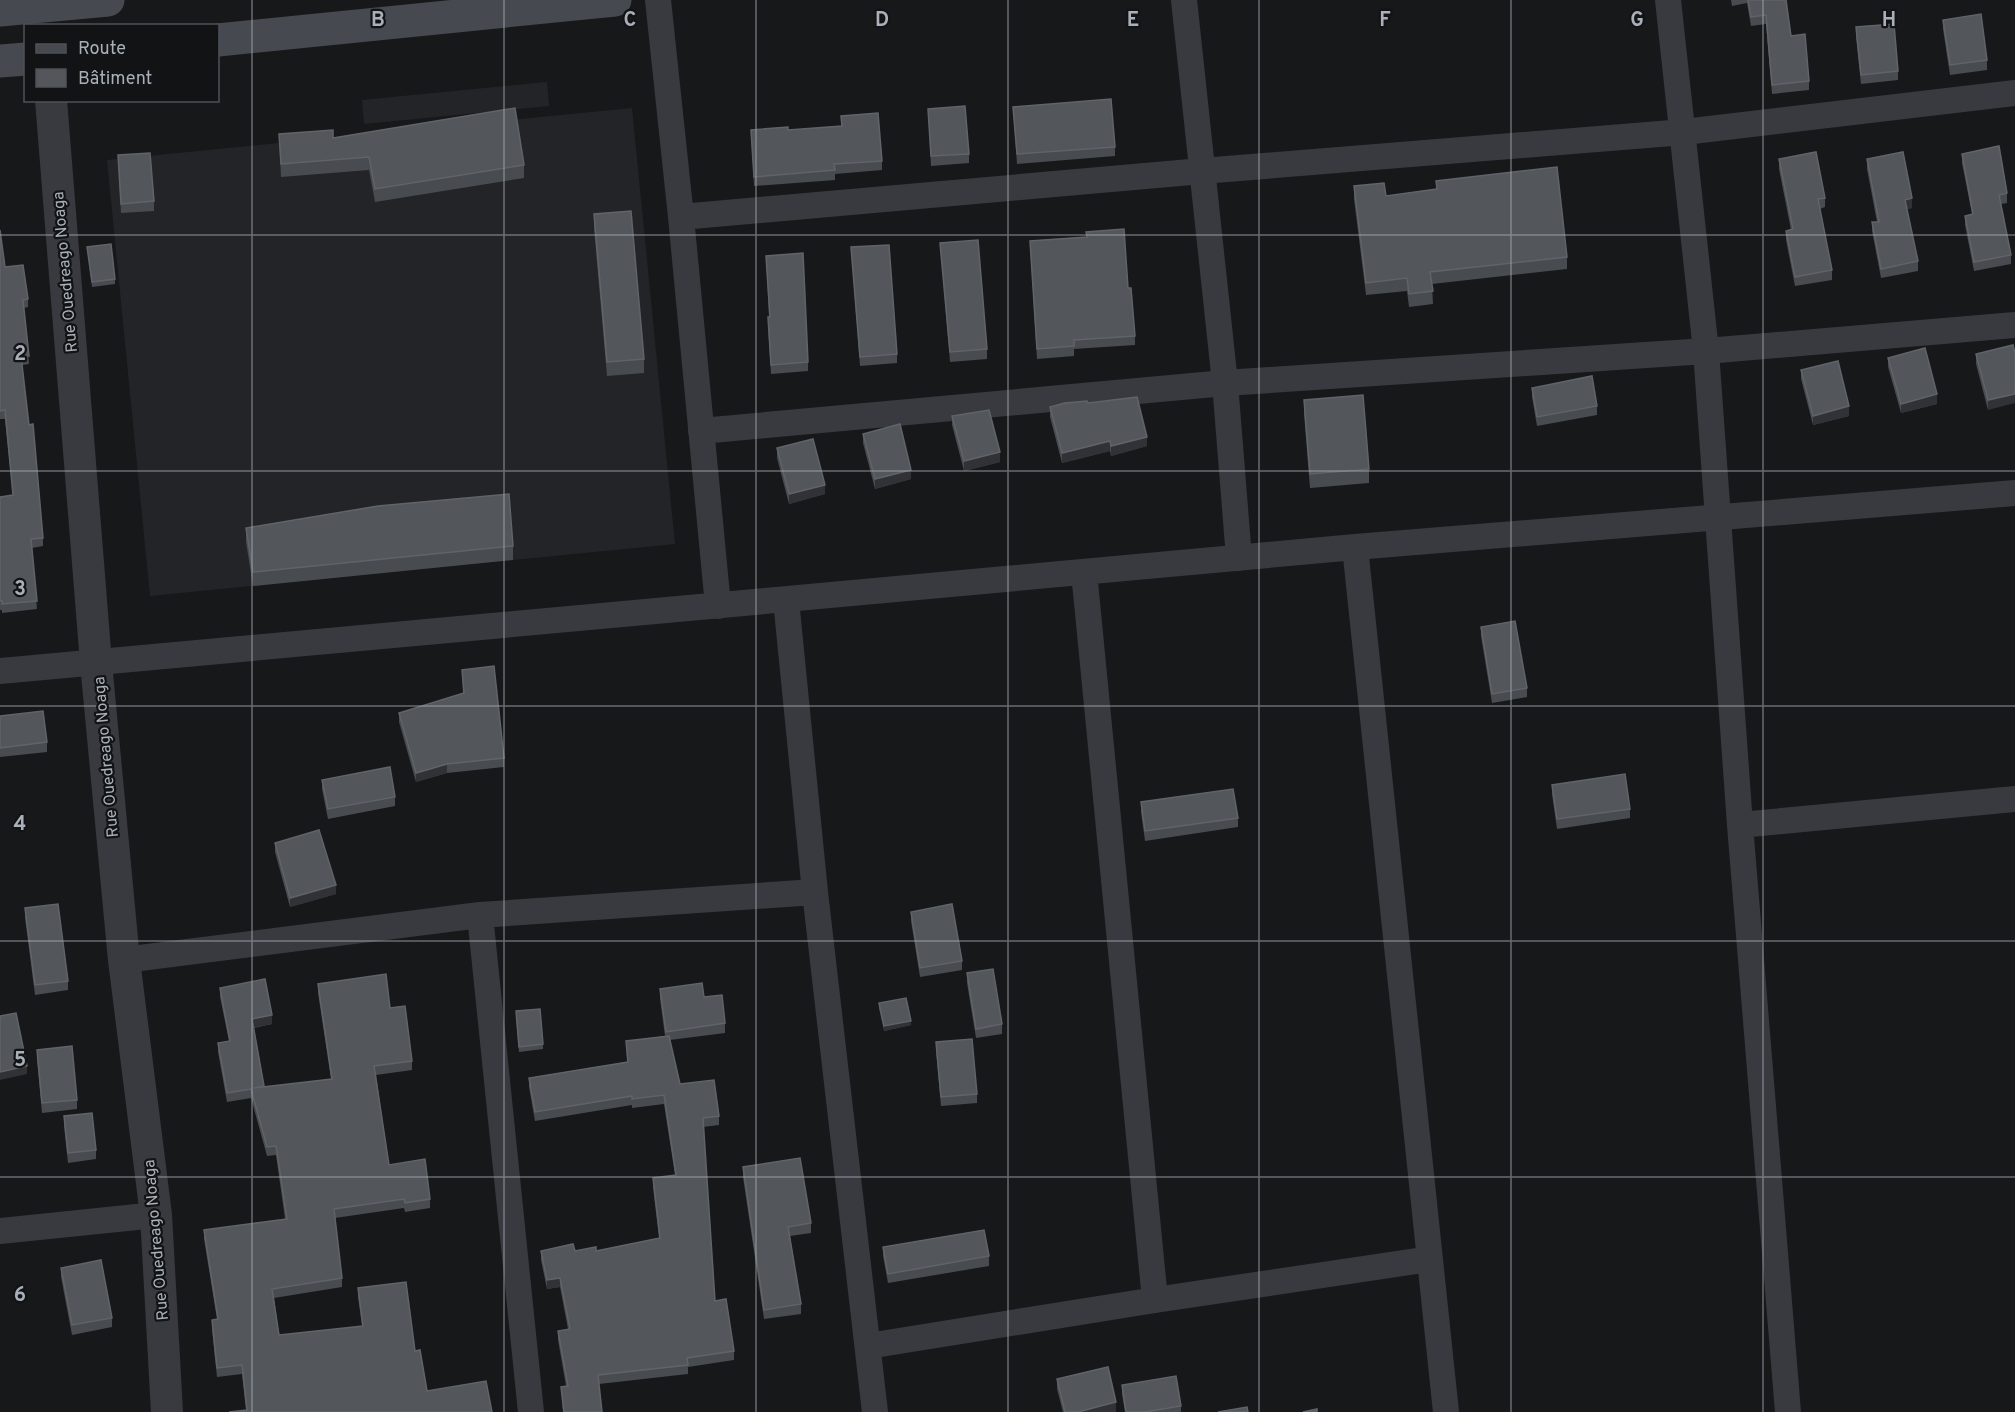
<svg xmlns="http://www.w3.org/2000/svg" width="2015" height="1412" font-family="Overpass,sans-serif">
<rect width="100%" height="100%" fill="#17181a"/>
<path fill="#232427" d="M547,82L549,106L364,124L362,100Z
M632,108L675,544L150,596L107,160Z"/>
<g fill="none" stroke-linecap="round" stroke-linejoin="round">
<path stroke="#383a3f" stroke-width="26" d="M658,0L681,217L718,606
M1184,0L1225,383L1239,558
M1668,0L1706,351L1740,825L1788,1412
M681,217L1202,171L1684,132L2015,93
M701,431L1225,383L1706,351L2015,325
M1355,547L1446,1412
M1084,572L1155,1300
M786,600L815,892L875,1412
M0,671L1355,547L2015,493
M1740,825L2015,799
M480,915L531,1412
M124,960L480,915L815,892
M0,1231L156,1215
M868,1346L1155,1300L1430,1259"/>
<path stroke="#383a3f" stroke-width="32" d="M51,100L96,663L124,960L156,1215L167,1412"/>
<path stroke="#46494f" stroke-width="33" d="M0,10L108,0
M218,40L615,0
M0,61L26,59"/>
</g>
<path fill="#484b4f" d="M1731,0H1786L1791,36L1809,81V90L1772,94L1766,24L1751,26L1747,3L1732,6Z
M1943,20L1987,60V70L1950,75L1943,29Z
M1856,27L1898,71V80L1861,84L1856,37Z
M1013,107L1115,147V156L1017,164Z
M928,109L969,154V163L931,166Z
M841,116L882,161V170L835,174V180L754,186L751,130H788L841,126Z
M279,134L333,138L524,165V178L375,202L369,170L281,177Z
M1962,154L2007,193V203L2001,204L2011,255V264L1974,271L1965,225V216L1972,214L1962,163Z
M118,155L154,201V211L121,213Z
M1779,159L1825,198V207L1820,209L1832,270V280L1795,286L1786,240V231L1791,230L1779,169Z
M1867,159L1912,208L1907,209L1918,261V271L1881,278L1872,231V222H1877L1867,169Z
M1436,181L1567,257V269L1432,284L1433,304L1409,307L1407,291L1366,295L1354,199V186L1386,196L1436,189Z
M594,214L644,359V373L607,376L594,228Z
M0,230L5,267L28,299V307L24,308L29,364L22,365L43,538V546L32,548L37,609L2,613V610H0V497L13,495L5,419H0Z
M1030,241L1128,288L1135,336V345L1074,349V356L1037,359Z
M940,243L987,349V359L950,362Z
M87,247L115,279V284L92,287Z
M851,247L897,354V363L860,366Z
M766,256L808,362V371L771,374L768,326V317H769Z
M1976,354H2015L1988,410L1976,364Z
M1888,358L1937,404L1901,413L1888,367Z
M1801,370L1849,416L1813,425L1801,379Z
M1532,388L1597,406V415L1537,426L1532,397Z
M1304,400L1369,469V483L1310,488L1304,414Z
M1088,403L1147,446L1111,456L1110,451L1062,463L1050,417V407Z
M952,416L1000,462L964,471L952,425Z
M863,434L911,479L875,489L863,443Z
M777,448L825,494L789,504L777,458Z
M246,528L513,546V560L253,586L246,542Z
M1481,627L1527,688V697L1492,703L1481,636Z
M462,670L504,758V767L447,773L416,782L399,722V713L463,694Z
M0,716L47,742V752L0,757Z
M322,780L395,797V806L328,819L322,789Z
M1552,785L1630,809V818L1557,829L1552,794Z
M1141,802L1238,818V827L1145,841L1141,812Z
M275,843L336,894L290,907L275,852Z
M25,908L68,981V990L35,995L25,918Z
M911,912L962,961V970L920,977L911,921Z
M967,973L1002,1024V1034L976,1038L967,983Z
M318,984L390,1008L412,1061V1070L376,1075L389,1165L430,1199V1208L405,1212L404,1208L335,1218L342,1278V1287L274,1298L279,1335L362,1326L358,1297V1288L415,1351L427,1391L492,1412L246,1410L242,1374L217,1377L212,1329V1320L217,1319L204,1239V1230L285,1219L276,1155L267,1156L251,1098L227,1102L218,1052V1043L229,1041L220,997V988L272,1024L254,1028L264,1087L331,1079L318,993Z
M660,989L704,997L725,1023V1033L670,1040L680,1084L719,1116V1125L703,1127L715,1301L734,1351V1360L688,1367V1374L599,1384L602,1412H563L561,1387L566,1386L558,1340V1331L568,1329L560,1287L547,1289L541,1260V1251H596L659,1238L653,1187V1178L675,1175L664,1104L632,1108V1105L535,1121L529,1087V1078L627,1062L626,1041L665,1036L660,999Z
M879,1003L911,1025L884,1031L879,1008Z
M516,1016L543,1044V1049L519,1052Z
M936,1042L977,1094V1103L941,1106L936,1051Z
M37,1050L77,1100V1109L42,1113L37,1059Z
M64,1116L96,1150V1159L68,1163L64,1126Z
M743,1167L811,1223V1233L790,1236L801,1304V1314L764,1319L743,1177Z
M883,1247L989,1256V1266L888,1283L883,1256Z
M61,1268L112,1318V1327L72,1335L61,1277Z
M1057,1379L1116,1412H1063L1057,1389Z
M1122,1385L1181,1406V1412H1125L1122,1394Z"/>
<path fill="#303235" d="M1912,198V208L1905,210V200Z
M1937,394V404L1901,413V404Z
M2015,394V403L1988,410V400Z
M1849,406V416L1813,425V416Z
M1147,437V446L1111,456V446Z
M1110,441V451L1062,463V453Z
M1000,452V462L964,471V461Z
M911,470V479L875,489V479Z
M825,485V494L789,504V494Z
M447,764V773L416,782V773Z
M336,885V894L290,907V898Z
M272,1015V1024L252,1028V1019Z
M911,1021V1025L884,1031V1026Z
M27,1066V1074L0,1080V1072Z
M560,1278V1287L547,1289V1280Z
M1116,1402V1412H1078Z"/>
<path fill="#53565b" stroke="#60646a" stroke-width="1.5" d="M1748,0H1786L1791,36L1805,34L1809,81L1772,85L1766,15L1751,17Z
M1981,14L1987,60L1950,65L1943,20Z
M1894,24L1898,71L1861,75L1856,27Z
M1111,99L1115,147L1017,154L1013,107Z
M965,106L969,154L931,156L928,109Z
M515,108L524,165L375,189L369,157L281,164L279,134L333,130V138Z
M878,113L882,161L834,164L835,170L754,177L751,130L788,127V130L842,126L841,116Z
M1999,146L2007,193L1999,195L2011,255L1974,262L1965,216L1973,214L1962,154Z
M1816,152L1825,198L1818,199L1832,270L1795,277L1786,231L1793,229L1779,159Z
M1903,152L1912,198L1905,200L1918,261L1881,269L1872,222H1879L1867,159Z
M150,153L154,201L121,204L118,155Z
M1557,167L1567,257L1430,272L1433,291L1409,294L1407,278L1366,283L1354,186L1384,183L1386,196L1437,189L1436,181Z
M631,211L644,359L607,362L594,214Z
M1124,229L1128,288H1131L1135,336L1074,340V346L1037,349L1030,241L1087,237L1086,232Z
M0,230L5,267L23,265L28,299L23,300L29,356H21L29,425L33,424L43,538L31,539L37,601L2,604V601H0V497L13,495L5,410L0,411Z
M978,240L987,349L950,352L940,243Z
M111,244L115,279L92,282L87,247Z
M889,245L897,354L860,357L851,247Z
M803,253L808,362L771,365L768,317H770L766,256Z
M2013,345L2015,354V394L1988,400L1976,354Z
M1925,348L1937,394L1901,404L1888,358Z
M1838,361L1849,406L1813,416L1801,370Z
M1592,376L1597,406L1537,417L1532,388Z
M1363,395L1369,469L1310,474L1304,400Z
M1137,397L1147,437L1111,446L1110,441L1062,453L1050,407L1065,403L1087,401L1088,403Z
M989,410L1000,452L964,461L952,416Z
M900,424L911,470L875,479L863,434Z
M813,439L825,485L789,494L777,448Z
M509,494L513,546L253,572L246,528L378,506Z
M1515,621L1527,688L1492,694L1481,627Z
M494,666L504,758L447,764L416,773L399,713L464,693L462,670Z
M43,711L47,742L0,748V716Z
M390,767L395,797L328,809L322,780Z
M1625,774L1630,809L1557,819L1552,785Z
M1233,789L1238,818L1145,831L1141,802Z
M319,830L336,885L290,898L275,843Z
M58,904L68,981L35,985L25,908Z
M952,904L962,961L920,968L911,912Z
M993,969L1002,1024L976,1029L967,973Z
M386,974L390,1008L405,1006L412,1061L374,1066L389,1165L425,1159L430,1199L405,1203L404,1199L334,1209L342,1278L272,1289L279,1335L363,1326L358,1288L406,1282L415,1351L420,1350L427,1391L486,1381L492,1412H229L247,1410L242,1365L217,1368L212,1320L218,1319L204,1230L287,1219L276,1146L267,1147L251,1089L227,1093L218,1043L230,1041L220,988L265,979L272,1015L252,1019L264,1086L254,1088L332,1079L318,984Z
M702,983L704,997L722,995L725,1023L666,1032L660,989Z
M906,998L911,1021L884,1026L879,1003Z
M540,1009L543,1044L519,1047L516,1011Z
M16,1013L27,1066L0,1072V1016Z
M669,1036L680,1084L714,1080L719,1116L703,1118L715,1301L726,1299L734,1351L687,1358L688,1365L598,1375L602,1412H564L561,1387L568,1386L558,1331L570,1329L560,1278L547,1280L541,1251L573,1244L575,1251L596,1247V1251L660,1238L653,1178L676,1175L664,1095L632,1099V1096L535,1112L529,1078L628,1062L626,1041Z
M972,1039L977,1094L941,1097L936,1042Z
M72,1046L77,1100L42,1103L37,1050Z
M92,1113L96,1150L68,1153L64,1116Z
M800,1158L811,1223L788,1227L801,1304L764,1310L743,1167Z
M984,1230L989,1256L888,1274L883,1247Z
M101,1260L112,1318L72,1325L61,1268Z
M1108,1367L1116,1402L1078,1412H1065L1057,1379Z
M1176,1376L1181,1406L1145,1412H1126L1122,1385Z
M1247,1407L1248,1412H1218Z
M1317,1409V1412H1303Z"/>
<path fill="none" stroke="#a9b0ba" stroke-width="1.5" stroke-opacity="0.55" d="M252,0V1412M504,0V1412M756,0V1412M1008,0V1412M1259,0V1412M1511,0V1412M1763,0V1412M0,235H2015M0,471H2015M0,706H2015M0,941H2015M0,1177H2015"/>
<g text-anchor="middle" stroke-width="4.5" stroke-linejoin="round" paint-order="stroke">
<g font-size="16" fill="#a9b0ba" stroke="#121315">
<text transform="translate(64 272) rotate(-95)" y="6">Rue Ouedreago Noaga</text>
<text transform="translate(105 757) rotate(-95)" y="6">Rue Ouedreago Noaga</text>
<text transform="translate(155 1240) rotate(-95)" y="6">Rue Ouedreago Noaga</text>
</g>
</g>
<g font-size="20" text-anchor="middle" font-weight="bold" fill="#a9b0ba" stroke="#121315" stroke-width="4.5" stroke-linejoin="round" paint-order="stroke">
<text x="378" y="26">B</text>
<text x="630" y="26">C</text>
<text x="882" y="26">D</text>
<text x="1133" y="26">E</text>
<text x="1385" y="26">F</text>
<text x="1637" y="26">G</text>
<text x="1889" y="26">H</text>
<text x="20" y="360">2</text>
<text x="20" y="595">3</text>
<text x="20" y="830">4</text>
<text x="20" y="1066">5</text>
<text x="20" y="1301">6</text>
</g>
<rect x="24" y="24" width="195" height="78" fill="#121315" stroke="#4e5257" stroke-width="1.5"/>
<rect x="36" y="44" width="30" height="9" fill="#46494f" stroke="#4e5257" stroke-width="1.5"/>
<text x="78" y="54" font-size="18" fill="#a9b0ba">Route</text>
<rect x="36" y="69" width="30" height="18" fill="#53565b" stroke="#4e5257" stroke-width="1.5"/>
<text x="78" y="84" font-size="18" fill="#a9b0ba">Bâtiment</text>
</svg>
